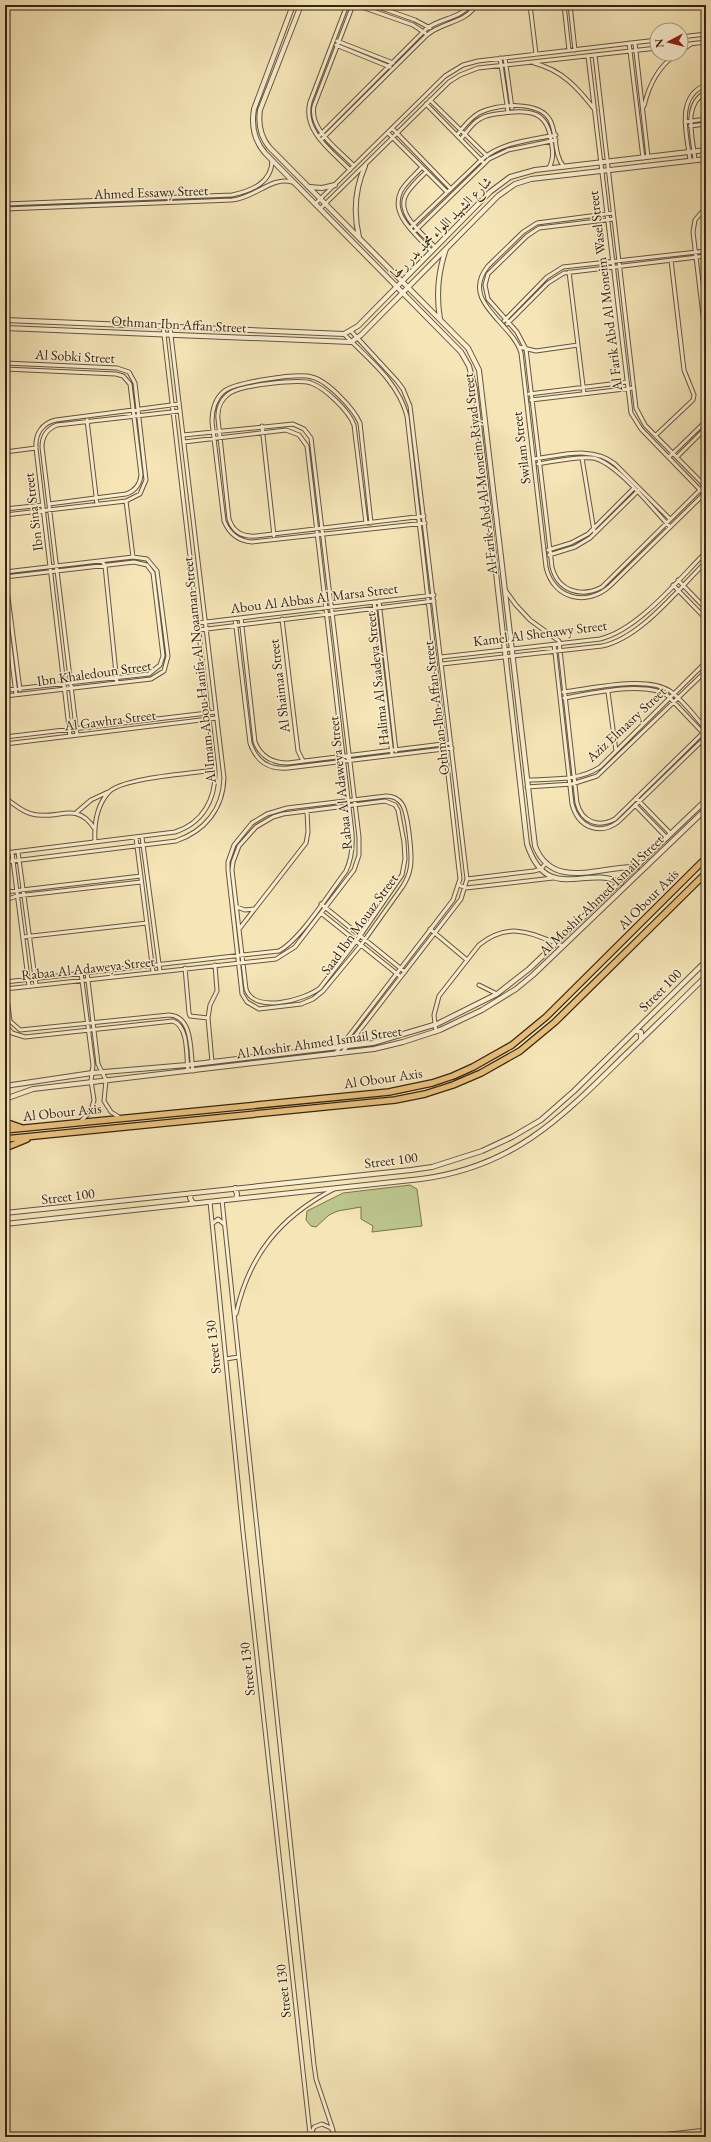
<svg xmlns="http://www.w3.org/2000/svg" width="711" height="2142" font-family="'EB Garamond',Amiri,serif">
<rect width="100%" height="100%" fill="#f5e5b7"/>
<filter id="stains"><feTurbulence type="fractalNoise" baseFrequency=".005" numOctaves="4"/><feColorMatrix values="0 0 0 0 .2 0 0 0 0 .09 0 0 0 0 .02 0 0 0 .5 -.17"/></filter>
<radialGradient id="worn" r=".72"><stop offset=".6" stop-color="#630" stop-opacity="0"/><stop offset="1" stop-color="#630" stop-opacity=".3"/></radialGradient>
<path fill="#bcc58e" stroke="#797451" d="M410,1185L417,1189L422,1226L372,1232L373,1226L361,1219V1207L338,1211L329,1215L316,1227L311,1226L306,1220L307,1211L343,1193Z"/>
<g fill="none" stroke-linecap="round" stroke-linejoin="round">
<g stroke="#66543d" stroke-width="5">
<path id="minor" d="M347,5L310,102C302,131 332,151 350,170
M353,5L314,106C309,130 339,150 354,166
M356,5L413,25L425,33
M373,5L415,20L430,28
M530,5L536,54
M564,5L569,50
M570,5L575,50
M681,37L706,34
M337,41L393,63
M629,43L643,158
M635,43L648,157
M336,45L390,67
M681,45L706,42
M681,51L691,44
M595,55L636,408L645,425L706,487
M588,56L631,413L641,429L706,496
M500,58L508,112
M505,58L512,108
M534,63C562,70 578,88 595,110
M430,100L487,156
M426,104L484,163
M644,106C649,85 658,66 677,54
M685,122L706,119
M690,126L706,124
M392,128L451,189
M388,133L447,192
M457,135C463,127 470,118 479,113C496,104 539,100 550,120C558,135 553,154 564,167
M318,137L426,29C440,18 459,19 470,5
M461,139C467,132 472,123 480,119C487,114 496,114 504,113C530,109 548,112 551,141C553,151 554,159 549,168
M321,140L427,35C442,22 466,23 476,5
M690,160C687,136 675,96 706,85
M695,160C693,137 682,105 706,92
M422,167C415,175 406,182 401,191C389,215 417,235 431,251
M426,172C420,178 412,185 407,193C394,213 423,234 435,247
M5,204L232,195C251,191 272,183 272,160
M315,204L445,76L463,65L478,61L657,40
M706,207L695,220L693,232L706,340
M5,209L232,200C255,198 272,176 292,182
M320,209L449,82L460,75L478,68L657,48
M613,213L537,223L523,232L488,266C459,302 512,322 521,353L546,567C553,599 587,607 610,586L706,492
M614,219L539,228L527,236L488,274L485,285L488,299L517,332L526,349L552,567C558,591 581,598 602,587L706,484
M410,228L481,160C502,142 530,140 556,135
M414,232L489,159L508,150L556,140
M569,272L584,394
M504,321L547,277L563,267L706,251
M507,324L548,283L564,273L706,256
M519,347L536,351L578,345
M5,363L117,368L129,372L135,383L146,480L140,494L126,501L5,515
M5,369L116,374L123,376L130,384L141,475C140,485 135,491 126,494L49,504
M529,394L627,382
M531,400L633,388
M87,420L97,504
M262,426L274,536
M656,435L693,400L694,395L684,370L671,260
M5,452L36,448
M669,457L706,421
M677,457L706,428
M582,458L594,531
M534,459C560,456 592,445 615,464L670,519
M538,464C555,461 576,456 593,458C616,462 653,509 670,527
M126,501L133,557
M5,509L43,505
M366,523L354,425C349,411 325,388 311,383C298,379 242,385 230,393C221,399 217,409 218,419L229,519C233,532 243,537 256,536L424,516
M371,523L360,423C354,409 328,381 312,377C298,373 234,382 223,392C214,400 212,411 212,422L224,521C229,533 238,541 252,542L425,523
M548,550L571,543L588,534L634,488
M549,555L575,547L590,538L638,491
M102,561L105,566L117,683
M5,572L133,557L147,559L157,571L168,656L164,671L151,679L5,696
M5,574L20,690
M5,577L134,562L147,565L153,573L163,656L160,665L149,674L5,690
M678,580L706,609
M673,585L706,619
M505,590L516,605L530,620L559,641L577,803C582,822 598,828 615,819L706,730
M379,601L396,751
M374,602L392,755
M5,606L16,694
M241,618L255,742C261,757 272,763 288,763L451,743
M235,619L250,743C256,761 269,770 288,768L452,748
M282,619L298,751L303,761
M198,623L434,595
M199,630L434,601
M554,644L572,804C578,827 599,836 618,822L706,737
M441,657L600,639C638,630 678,580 706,552
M442,664L602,646C641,638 678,589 706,562
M563,692C591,689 646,675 670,691C683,700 695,717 706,729
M608,692L616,751
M564,698C589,694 646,680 668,696L704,734
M77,735L42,447C42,436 47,429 57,425L180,411
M70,736L36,448C35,434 42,423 56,420L179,404
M5,737L216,712
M5,744L217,718
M527,780C551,779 579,781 600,767L706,662
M527,787L572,784L597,776L706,671
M386,796C392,796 398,798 402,804C408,813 413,858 410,869C409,875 406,881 403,886L361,945L323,991L313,999L301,1004L259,1009L247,1002L242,994L228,870V862L234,845L252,823L267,814L287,808Z
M5,798C13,803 22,812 32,814C57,821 76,800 94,828
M636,798L671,834
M385,801L395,805L398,810L404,842L405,859L402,875L360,936L320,988C305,1000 254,1014 246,989L232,870L233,862L239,846L256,827L273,817L283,814Z
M635,805L667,838
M77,812L91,800L108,792
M142,837L160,971
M136,838L153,972
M95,842C94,825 96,807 108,793C119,778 194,773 215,770
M18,852L36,985
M5,853L175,832C203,823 216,799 215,770L163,326
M12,853L29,986
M5,862L176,841C205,831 223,809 224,778L170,327
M467,879L534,871L541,869L546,863
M459,885L466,888L553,878
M5,892L141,876
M5,900L17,896L141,882
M321,904L405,972
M237,907L245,910L254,909
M321,913L401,977
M240,928L306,843L308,832L307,811
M430,929L467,960
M23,937L147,923
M185,968L189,1013L190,1016L208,1018
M87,972L98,1064L106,1080L104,1101L111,1112L119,1117
M81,973L93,1065L91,1081L94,1100L91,1111L81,1121
M5,982L279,951C301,939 330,892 346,871C352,858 353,847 352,833L307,446L299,435L286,430L184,442
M5,982L10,1021L20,1030L169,1015C194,1016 190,1053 193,1071
M479,985L497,994
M5,989L276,959L295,947L354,870L359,855V837L311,438L304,429L293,424L183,435
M5,1024L12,1033L25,1037L173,1021C189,1027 186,1056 188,1071
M436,1032L434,1015L439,996L479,945C510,920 532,934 563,946
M342,1053L461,899L467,879L410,406L403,389L397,381L351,331
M335,1054L453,900L460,879L407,416C398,381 368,359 344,334
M212,1062L208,1018L210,1005L217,991L215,965
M222,1200L314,2065L316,2079L333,2130
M210,1202L243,1532L310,2134
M212,1224L218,1219L224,1224
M236,1314C249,1255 280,1217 334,1189
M226,1359L238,1357
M310,2137L314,2127L322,2124L331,2128L336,2137
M644,2137L706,2130"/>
</g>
<g stroke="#66543d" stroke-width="6">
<path id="tertiary" d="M293,5L254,109C251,126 254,140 265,153L461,352L469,366L475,389L527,844C547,905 587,864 621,883
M301,5L260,110C258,124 260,136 269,147L468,348L479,370L535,846C553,892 602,865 637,867
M310,187L322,188L335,185
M359,237C353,212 355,189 365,166
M440,319C436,295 438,272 446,249
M5,320L344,334L358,326L490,192L510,177L535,170L706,150
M5,328L351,342L361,335L498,196L515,184L531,179L706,159
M636,1031L641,1032V1040
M5,1086L92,1073L187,1065L373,1043L437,1024L497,994L529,969L706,800
M5,1099L33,1089L374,1049L403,1042L440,1030L482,1010L516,989L533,975L706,809
M235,1188L237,1194L236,1199
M192,1193L190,1198L193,1203
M5,1213L411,1170L432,1167L482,1151L512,1137L541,1120L574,1091L706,961
M5,1224L421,1179C513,1167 560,1119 623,1057C651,1030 679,1003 706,976"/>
</g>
<g stroke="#362314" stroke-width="8">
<path id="trunk" d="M5,1122L22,1128
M5,1130L389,1092L432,1083L453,1076L473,1067L512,1045L546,1017L706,858
M5,1139L395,1100L425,1094L453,1085L481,1073L520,1051L555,1022L706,873
M5,1148L27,1139"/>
</g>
<use href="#minor" stroke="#f8eed0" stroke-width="3"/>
<use href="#tertiary" stroke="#f8eed0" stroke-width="4"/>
<use href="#trunk" stroke="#eac27c" stroke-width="5.5"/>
</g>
<g text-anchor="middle" stroke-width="3" stroke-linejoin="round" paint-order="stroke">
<g font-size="14" fill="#362314" stroke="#f8eed0">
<text transform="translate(151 192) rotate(-2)" y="5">Ahmed Essawy Street</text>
<text transform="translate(441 227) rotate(-45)" y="5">شارع الشهيد اللواء محمد بدر رخا</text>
<text transform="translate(605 291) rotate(-97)" y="5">Al Farik Abd Al Moneim Wasel Street</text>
<text transform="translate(179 324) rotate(3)" y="5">Othman Ibn Affan Street</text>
<text transform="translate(75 356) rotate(3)" y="5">Al Sobki Street</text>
<text transform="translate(521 448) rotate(-97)" y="5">Swilam Street</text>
<text transform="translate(480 474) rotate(-97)" y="5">Al Farik Abd Al Moneim Riyad Street</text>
<text transform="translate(33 512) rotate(-97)" y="5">Ibn Sina Street</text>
<text transform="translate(314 598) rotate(-7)" y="5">Abou Al Abbas Al Marsa Street</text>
<text transform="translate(540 633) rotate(-7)" y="5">Kamel Al Shenawy Street</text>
<text transform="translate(199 670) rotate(-96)" y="5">Al Imam Abou Hanifa Al Noaaman Street</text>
<text transform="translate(94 673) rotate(-8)" y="5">Ibn Khaledoun Street</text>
<text transform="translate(377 679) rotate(-96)" y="5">Halima Al Saadeya Street</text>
<text transform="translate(279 686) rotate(-97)" y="5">Al Shaimaa Street</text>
<text transform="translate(436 708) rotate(-97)" y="5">Othman Ibn Affan Street</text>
<text transform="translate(110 720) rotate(-7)" y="5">Al Gawhra Street</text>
<text transform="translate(626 724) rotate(-43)" y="5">Aziz Elmasry Street</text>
<text transform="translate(340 783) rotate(-96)" y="5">Rabaa Al Adaweya Street</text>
<text transform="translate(601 895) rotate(-44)" y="5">Al Moshir Ahmed Ismail Street</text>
<text transform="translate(648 899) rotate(-45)" y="5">Al Obour Axis</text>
<text transform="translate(359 924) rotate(-54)" y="5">Saad Ibn Mouaz Street</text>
<text transform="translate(88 968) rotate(-6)" y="5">Rabaa Al Adaweya Street</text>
<text transform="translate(660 990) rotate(-45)" y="5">Street 100</text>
<text transform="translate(319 1042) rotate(-8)" y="5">Al Moshir Ahmed Ismail Street</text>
<text transform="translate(383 1078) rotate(-8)" y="5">Al Obour Axis</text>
<text transform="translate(62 1112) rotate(-6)" y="5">Al Obour Axis</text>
<text transform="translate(391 1160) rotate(-7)" y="5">Street 100</text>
<text transform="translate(68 1196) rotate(-7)" y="5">Street 100</text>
<text transform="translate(213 1347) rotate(-96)" y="5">Street 130</text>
<text transform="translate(247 1669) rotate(-96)" y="5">Street 130</text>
<text transform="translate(283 1991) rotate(-96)" y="5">Street 130</text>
</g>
</g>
<rect width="711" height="2142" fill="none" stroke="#f5e5b7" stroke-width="20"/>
<rect x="6" y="6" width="699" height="2130" fill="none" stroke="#362314" stroke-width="2"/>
<rect x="10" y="10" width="691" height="2122" fill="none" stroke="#362314"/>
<g transform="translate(669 42) rotate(263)"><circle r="19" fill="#f8eed0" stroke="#aa9d85"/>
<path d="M0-3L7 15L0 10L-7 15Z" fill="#8f2418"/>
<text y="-6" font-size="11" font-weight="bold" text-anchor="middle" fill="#362314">N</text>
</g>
<rect width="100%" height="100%" filter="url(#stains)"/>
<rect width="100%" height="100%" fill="url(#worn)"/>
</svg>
